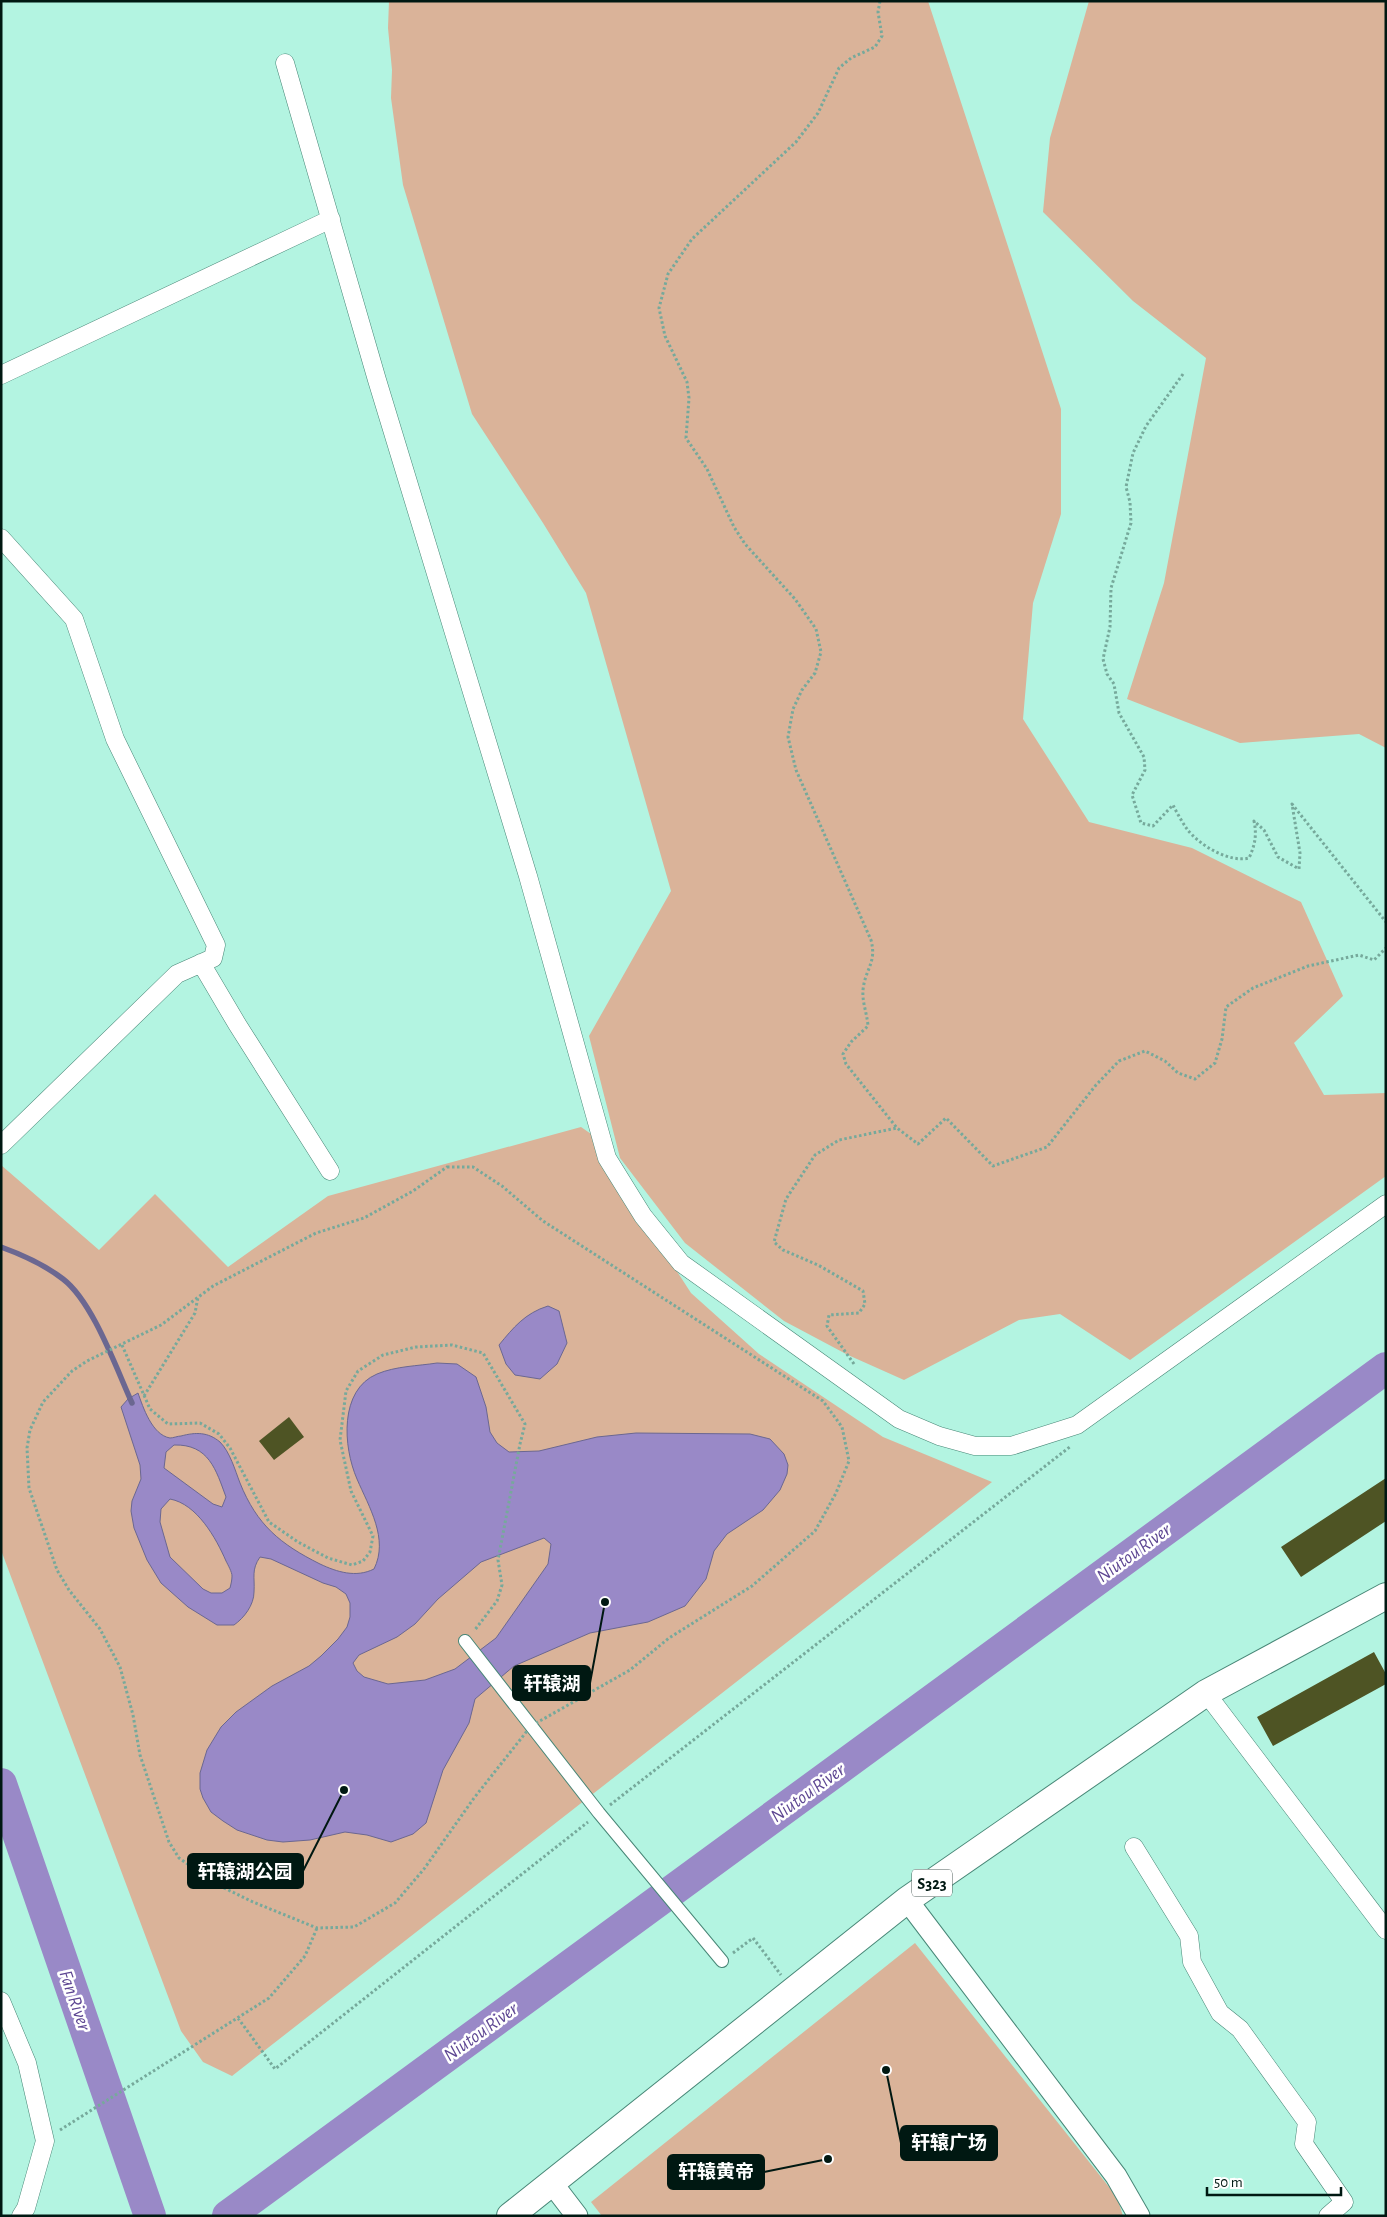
<svg xmlns="http://www.w3.org/2000/svg" width="1387" height="2217" font-family="'Alegreya Sans','Noto Sans SC',sans-serif">
<rect width="100%" height="100%" fill="#b3f4e1"/>
<path fill="#dab399" d="M389,1H928L1061,409V514L1033,603L1023,719L1089,822L1192,848L1301,902L1343,996L1294,1043L1324,1095L1386,1093V1176L1130,1360L1060,1314L1019,1320L904,1380L848,1355L784,1321L685,1243L620,1158L589,1036L671,891L586,593L543,523L472,414L403,185L391,98L392,70L388,28Z
M1089,1H1386V748L1359,734L1240,743L1127,699L1164,583L1206,358L1133,301L1043,212L1050,138Z
M581,1127L607,1145L619,1182L691,1293L759,1354L883,1437L992,1482L232,2076L203,2062L181,2031L1,1550V1165L99,1250L155,1194L228,1267L328,1196Z
M915,1943L1117,2197L1123,2216H602L591,2202Z"/>
<path fill="#9989c7" stroke="#6b6791" fill-rule="evenodd" d="M548,1306L559,1311L567,1343L557,1364L540,1379L515,1375L506,1364L499,1345C513,1328 525,1313 548,1306Z
M437,1363L457,1364L476,1377L486,1407L490,1432L497,1443L509,1452L539,1451L597,1437L636,1433L750,1434L770,1439L784,1454L788,1465L787,1474L780,1490L763,1510L727,1534L714,1551L706,1579L685,1606L648,1622L590,1633L514,1666L475,1699L469,1723L443,1770L426,1823L413,1834L391,1842L367,1835L345,1832L310,1840L283,1842L267,1840L237,1830L223,1821L211,1812L203,1798L200,1789V1773L207,1750L221,1727L236,1712L272,1686L309,1666L321,1656L338,1639L347,1627L350,1617V1603L346,1594L336,1587L323,1583L271,1559L260,1557C251,1570 255,1577 254,1592C254,1605 244,1618 234,1625H217L188,1607L161,1583L147,1560L134,1528L131,1511L132,1501L141,1479L140,1465L121,1407L128,1399L138,1393C143,1407 152,1435 170,1438C173,1438 178,1436 181,1436C196,1432 208,1432 220,1442C230,1452 235,1470 240,1483C257,1525 280,1544 320,1564C337,1572 356,1578 374,1569C389,1539 369,1507 357,1479C343,1447 339,1390 377,1374C396,1366 418,1366 437,1363ZM174,1445C209,1444 216,1470 226,1497L222,1507L213,1504L164,1468L166,1452ZM170,1499C197,1504 216,1538 226,1561C228,1565 232,1572 232,1576C232,1580 231,1584 230,1588L222,1593H211L203,1589L170,1557L160,1522L161,1509ZM544,1538L551,1544L548,1564L496,1638L455,1669L425,1680L388,1684L364,1677L357,1671L353,1663L359,1655L397,1637L415,1624L438,1599L481,1562Z"/>
<g fill="none" stroke-linecap="round" stroke-linejoin="round">
<path stroke="#6b6791" stroke-width="5.5" d="M1,1247C23,1255 45,1265 63,1279C93,1302 116,1368 132,1403"/>
<path stroke="#9989c7" stroke-width="32" d="M1,1784L150,2216
M228,2216L1386,1368"/>
</g>
<path fill="#4e5424" d="M289,1417L304,1437L274,1460L259,1441Z
M1386,1478V1521L1301,1577L1281,1547Z
M1374,1652L1386,1674V1684L1273,1746L1257,1717Z"/>
<g fill="none" stroke-linecap="round" stroke-linejoin="round">
<g stroke="#488777" stroke-width="14">
<path id="pedestrian" d="M465,1641L599,1813L722,1961"/>
</g>
<g stroke="#488777" stroke-width="19">
<path id="minor" d="M285,63L377,380L528,876L607,1158L643,1216L681,1263L899,1419L939,1436L975,1446H1011L1077,1425L1386,1204
M1,375L331,219
M1,538L74,619L115,739L216,945L213,958L177,974L1,1145
M201,963L237,1024L330,1171
M1206,1693L1386,1930
M1134,1847L1189,1936L1192,1962L1220,2013L1240,2029L1307,2122L1304,2144L1344,2202L1328,2216
M1,2001L27,2063L45,2141L26,2208L21,2216"/>
</g>
<g stroke="#488777" stroke-width="23">
<path id="tertiary" d="M907,1900L1116,2176L1139,2216
M551,2182L577,2216"/>
</g>
<g stroke="#488777" stroke-width="28">
<path id="primary" d="M510,2216L907,1900L1206,1693L1386,1596"/>
</g>
<path stroke="#76a99b" stroke-width="3" stroke-dasharray="2.5 2.5" stroke-linecap="butt" d="M880,1L878,12L882,36L875,47L851,58L839,68L818,113L796,142L692,239L668,274L659,308L665,336L687,382L689,398L686,438L707,469L734,527L745,544L795,599L816,629L821,652L815,673L802,690L793,709L788,737L796,770L871,940C877,963 865,969 863,990C862,1002 867,1013 868,1026L851,1042L843,1054L846,1064L897,1128L918,1144L946,1118L993,1166L1047,1147L1096,1085L1119,1061L1145,1051L1165,1061L1178,1073L1195,1079L1215,1063L1222,1039L1226,1007L1253,988L1308,966L1359,955L1374,960L1386,948
M1183,374L1146,426L1133,453L1126,487L1130,502L1131,523L1111,588L1110,627L1103,659L1107,674L1114,684L1119,713L1144,757L1145,770L1132,795L1141,823L1153,826L1173,805C1177,813 1182,822 1187,829C1199,845 1229,863 1249,858C1255,845 1257,835 1254,821L1264,830L1278,857L1299,869L1300,853L1292,804L1386,922
M447,1167H473L502,1186L543,1221L823,1401L842,1427L849,1461L836,1493L815,1531L752,1586L669,1638L630,1670L531,1726L474,1798L424,1869L395,1903L354,1927L317,1928L253,1902L216,1884L179,1858L169,1842L140,1755L133,1715L120,1667L100,1629L69,1590L57,1570L29,1488L27,1448L30,1430L43,1402L72,1371L87,1361L161,1325L213,1286L316,1233L364,1218L413,1191Z
M122,1345L150,1409L168,1424L200,1423L219,1434L230,1448L269,1522L298,1542L328,1558L352,1565L363,1561L370,1552L373,1536L351,1491L340,1440L346,1391L358,1371L383,1355L416,1347L452,1345L483,1353L525,1424L520,1444L498,1560L502,1585L497,1601L474,1631
M854,1364L827,1326L829,1315L859,1313L865,1304L863,1291L818,1265L783,1250L774,1242L786,1199L815,1155L839,1140L897,1128
M144,1396L195,1313L198,1297
M610,1805L1071,1446
M733,1953L753,1938L781,1975
M238,2018L275,2069L588,1822
M60,2130L269,1998L305,1956L317,1928"/>
<use href="#pedestrian" stroke="#fff" stroke-width="12"/>
<use href="#minor" stroke="#fff" stroke-width="18"/>
<use href="#tertiary" stroke="#fff" stroke-width="21"/>
<use href="#primary" stroke="#fff" stroke-width="26"/>
</g>
<g text-anchor="middle" stroke-width="5" stroke-linejoin="round" paint-order="stroke">
<rect fill="#fff" stroke="#4c5d59" stroke-width="1" x="912" y="1869.5" width="40" height="27" rx="4"/>
<g font-size="16" font-weight="bold" fill="#001812">
<text x="932" y="1889">S323</text>
</g>
<g font-size="19" font-style="italic" fill="#5d4692" stroke="#fff">
<text transform="translate(1133 1552) rotate(-36)" y="7">Niutou River</text>
<text transform="translate(807 1792) rotate(-36)" y="7">Niutou River</text>
<text transform="translate(76 2000) rotate(71)" y="7">Fan River</text>
<text transform="translate(480 2031) rotate(-36)" y="7">Niutou River</text>
</g>
</g>
<path fill="none" stroke="#001812" stroke-width="2" d="M605 1602L590 1683M344 1790L303 1871M886 2070L901 2143M828 2159L764 2172"/>
<g fill="#001812" stroke="#fff" stroke-width="2">
<circle cx="605" cy="1602" r="5"/>
<circle cx="344" cy="1790" r="5"/>
<circle cx="886" cy="2070" r="5"/>
<circle cx="828" cy="2159" r="5"/>
</g>
<g fill="#001812" stroke="#001812" stroke-width="2">
<rect x="513" y="1666" width="77" height="34" rx="5"/>
<rect x="188" y="1854" width="115" height="34" rx="5"/>
<rect x="901" y="2126" width="96" height="34" rx="5"/>
<rect x="668" y="2155" width="96" height="34" rx="5"/>
</g>
<g font-size="19" text-anchor="middle" font-weight="bold" fill="#fff">
<text x="552" y="1690">轩辕湖</text>
<text x="245" y="1878">轩辕湖公园</text>
<text x="949" y="2149">轩辕广场</text>
<text x="716" y="2178">轩辕黄帝</text>
</g>
<rect width="1387" height="2217" fill="none" stroke="#001812" stroke-width="5"/>
<path d="M1207 2187v8h134v-8" fill="none" stroke="#001812" stroke-width="2.5"/>
<text x="1214" y="2187" font-size="15" fill="#001812" stroke="#ffffff" stroke-width="4" paint-order="stroke">50 m</text>
</svg>
